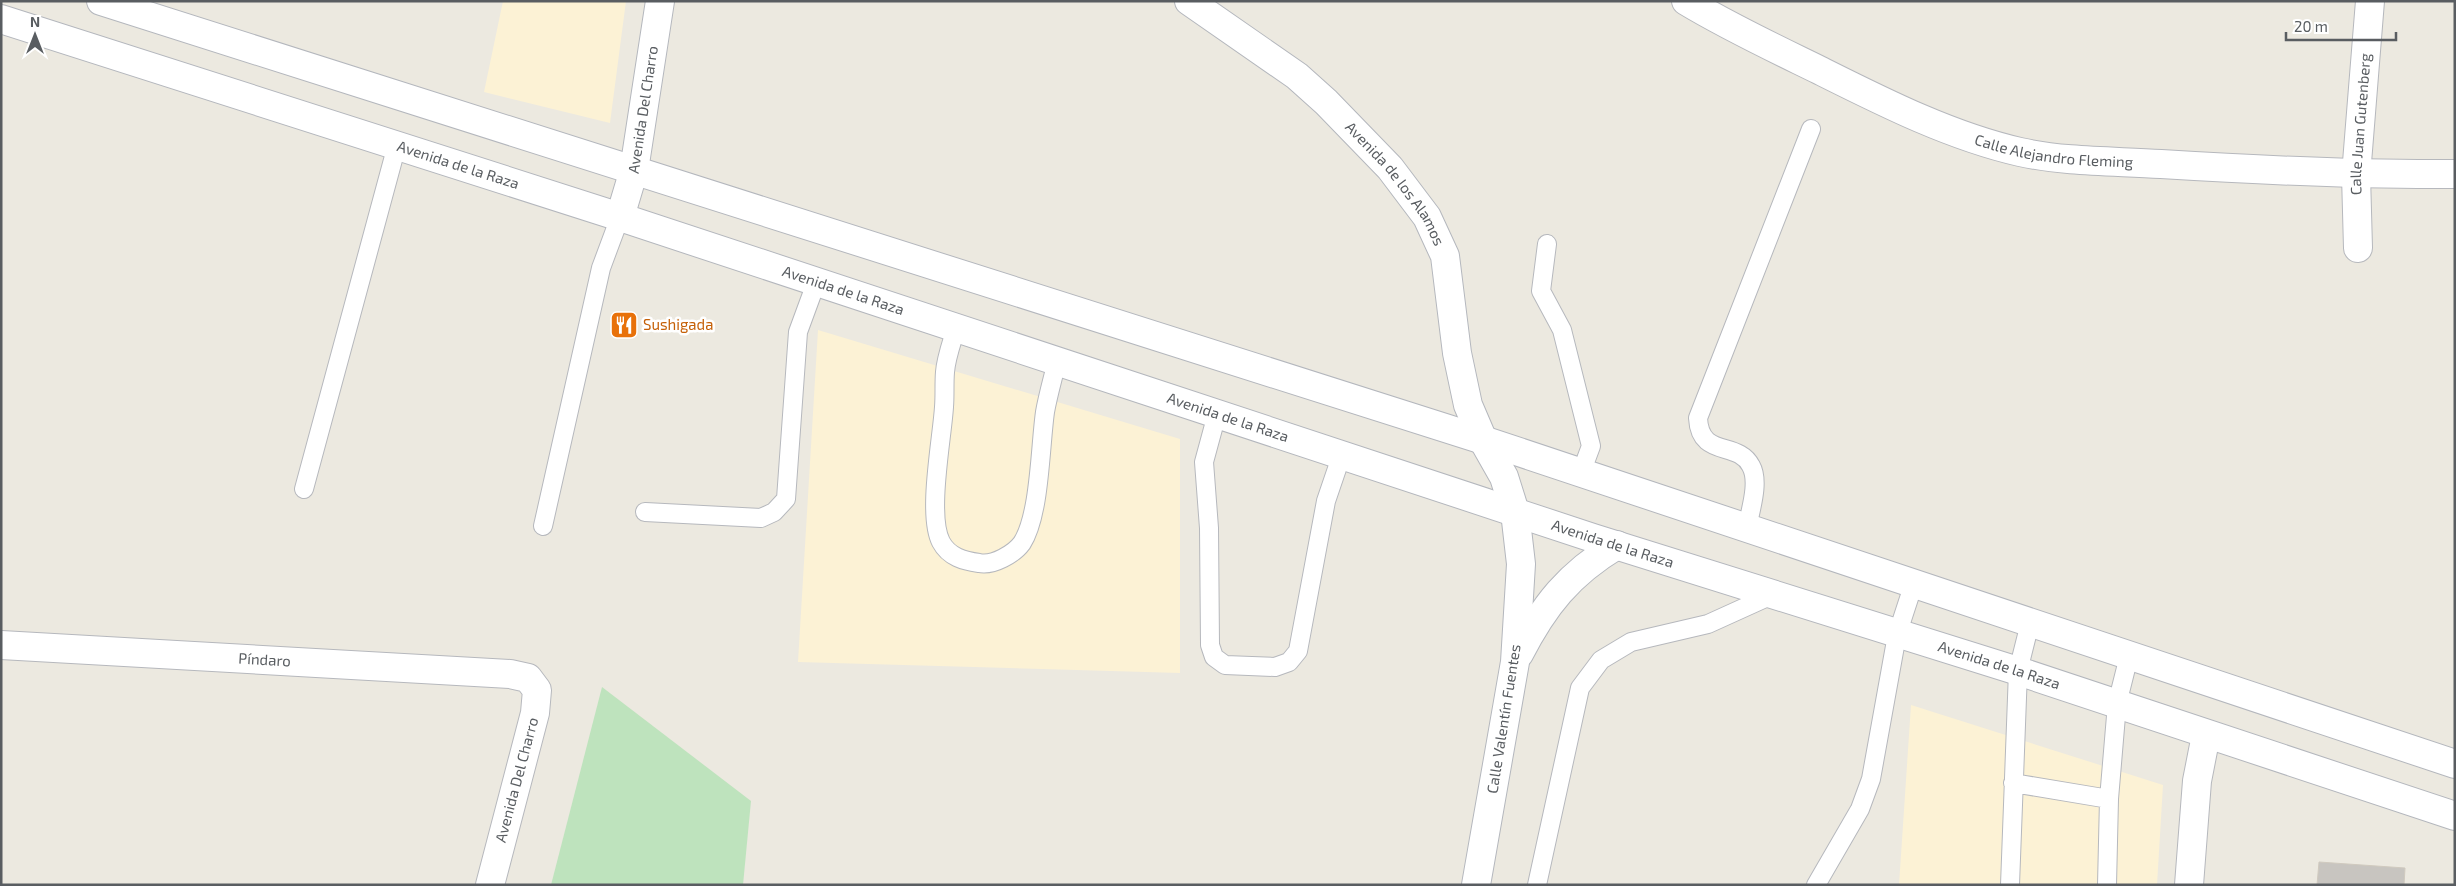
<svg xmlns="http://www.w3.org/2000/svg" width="2456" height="886" font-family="'Exo 2',sans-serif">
<rect width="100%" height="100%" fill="#ece9e0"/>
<path fill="#fcf2d5" d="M503,1H626L610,123L484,92Z
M818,330L1180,439V673L798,662Z
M1911,705L2163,785L2157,885H1899Z"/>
<path fill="#bee3bd" d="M602,687L751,801L743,885H551Z"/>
<path fill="#c8c5c0" stroke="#d0cabf" d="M2319,862L2405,868L2404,885H2317Z"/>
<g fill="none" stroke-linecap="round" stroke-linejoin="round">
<g stroke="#b6b8bd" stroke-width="20">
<path id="lane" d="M1547,244L1541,291L1562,330L1591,446L1581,473
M956,328C952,342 946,358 945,372C944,384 945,395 944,407C942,439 927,515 941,542C949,557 964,561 979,563C993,566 1014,554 1022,543C1040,515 1040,447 1045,412C1048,395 1053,378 1057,361
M1217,414L1204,462L1209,528L1210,645L1214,657L1225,665L1275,667L1289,662L1298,651L1326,501L1342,454
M304,489L397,145
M645,512L761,518L774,512L786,499L798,332L816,283
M543,526L601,268L620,217
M1747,528C1750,511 1760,482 1751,466C1738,440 1700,459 1698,418L1811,129
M2013,783L2109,799
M1537,885L1580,688L1601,660L1631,642L1708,624L1772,595
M1816,885L1860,809L1871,779L1897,635L1914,583
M2010,885L2018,671L2030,623
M2107,885L2109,799L2117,704L2129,656"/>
</g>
<g stroke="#b6b8bd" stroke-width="30">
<g id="street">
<path id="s1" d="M1686,1C1729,27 1774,48 1819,70C1883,102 1950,136 2020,152C2065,162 2114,161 2161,164C2259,170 2356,175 2455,174"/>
<path id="s2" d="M2358,248L2356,175L2370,1"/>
<path id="s3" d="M1,645L510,674L528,678L537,690L535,713L490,885"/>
<path d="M2189,885L2197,781L2206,735"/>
</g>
</g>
<g stroke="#b4b7bd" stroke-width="30">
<g id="secondary">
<path d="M101,1L1483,440L2455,764"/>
<path id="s4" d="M1189,1L1297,76L1326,102L1390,168L1427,217L1445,256L1457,353L1468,405L1483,440L1504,477L1515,512L1521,564L1515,662L1476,885"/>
<path id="s5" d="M1,19L620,217L1593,538L2018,671L2455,816"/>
<path id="s6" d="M620,217L634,170L660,1"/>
<path d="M1519,654C1544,605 1569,574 1617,545"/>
</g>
</g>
<use href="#lane" stroke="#fff" stroke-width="18"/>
<use href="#street" stroke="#fff" stroke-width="28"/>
<use href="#secondary" stroke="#fff" stroke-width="28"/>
</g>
<defs>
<g id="restaurant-square" transform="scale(1.4375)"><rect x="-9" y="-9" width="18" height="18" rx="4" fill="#e8710a" stroke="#fff"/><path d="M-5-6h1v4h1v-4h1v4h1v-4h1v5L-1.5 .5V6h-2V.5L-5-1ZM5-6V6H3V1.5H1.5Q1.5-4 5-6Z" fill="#fff"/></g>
</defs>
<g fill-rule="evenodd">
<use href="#restaurant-square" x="624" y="325"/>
</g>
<g text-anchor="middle" stroke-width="5" stroke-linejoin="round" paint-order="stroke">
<g font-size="15" fill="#595d61" stroke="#fff">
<text dy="5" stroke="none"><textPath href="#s6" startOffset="110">Avenida Del Charro</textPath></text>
<text dy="5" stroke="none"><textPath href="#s2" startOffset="124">Calle Juan Gutenberg</textPath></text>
<text dy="5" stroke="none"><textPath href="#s1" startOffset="401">Calle Alejandro Fleming</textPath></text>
<text dy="5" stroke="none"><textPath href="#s5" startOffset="480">Avenida de la Raza</textPath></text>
<text dy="5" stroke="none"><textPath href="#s4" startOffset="278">Avenida de los Alamos</textPath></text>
<text dy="5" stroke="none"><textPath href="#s5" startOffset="885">Avenida de la Raza</textPath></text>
<text dy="5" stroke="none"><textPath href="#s5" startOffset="1290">Avenida de la Raza</textPath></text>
<text dy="5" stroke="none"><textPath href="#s5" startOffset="1695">Avenida de la Raza</textPath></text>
<text dy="5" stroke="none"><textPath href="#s3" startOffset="264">Píndaro</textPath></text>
<text dy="5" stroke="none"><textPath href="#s5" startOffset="2100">Avenida de la Raza</textPath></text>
<text transform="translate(1504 719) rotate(-81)" y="5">Calle Valentín Fuentes</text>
<text transform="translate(517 780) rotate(-75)" y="5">Avenida Del Charro</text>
</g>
<g font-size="15" fill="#c56008" stroke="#fff" text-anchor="start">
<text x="643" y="330">Sushigada</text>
</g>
</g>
<rect width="2456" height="886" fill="none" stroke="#595d61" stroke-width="5"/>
<g transform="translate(35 35)" stroke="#ffffff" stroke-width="4" paint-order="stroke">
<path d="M0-4L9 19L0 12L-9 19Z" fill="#595d61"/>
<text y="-8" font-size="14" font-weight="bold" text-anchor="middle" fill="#595d61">N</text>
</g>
<path d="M2286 32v8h110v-8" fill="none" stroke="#595d61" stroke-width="2.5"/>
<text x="2294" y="32" font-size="15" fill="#595d61" stroke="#ffffff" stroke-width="4" paint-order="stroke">20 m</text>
</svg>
